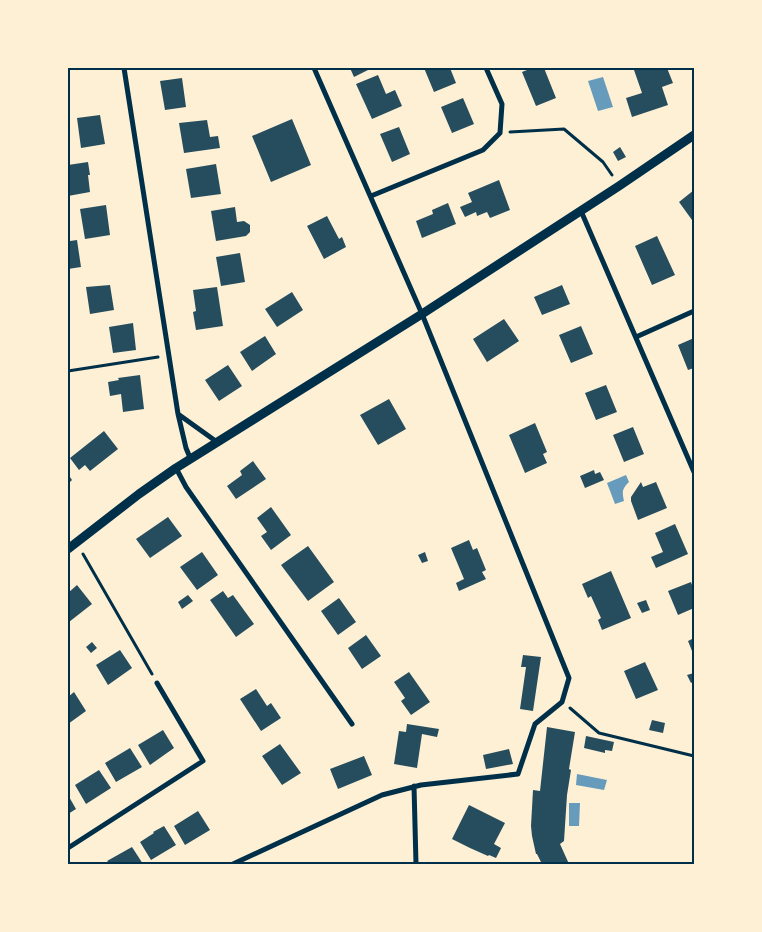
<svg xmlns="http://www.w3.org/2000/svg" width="762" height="932" font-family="'Asap Condensed',sans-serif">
<rect width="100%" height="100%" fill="#fdf0d5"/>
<path fill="#669bbc" d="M603,77L613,107L598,111L588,81Z
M626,475L629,482C622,489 622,491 624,501L615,504L607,483Z
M577,774L607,780L604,790L576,785Z
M569,803H580L579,826H569Z"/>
<path fill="#264d5e" d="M350,68H370V69L354,77Z
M424,68H450L456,83L434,92Z
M532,68H544L556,98L536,106L522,72Z
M641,68H667L673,83L662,87L668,105L632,117L626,98L642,93L634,70Z
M378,75L386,94L395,90L402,106L372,119L356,84Z
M182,78L186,107L165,110L160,81Z
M463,98L474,124L452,133L441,107Z
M100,115L105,144L81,148L77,118Z
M292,119L311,165L271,182L252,136Z
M207,120L210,137L218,136L220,148L184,153L179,123Z
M399,127L410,154L392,162L380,134Z
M620,147L626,157L618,161L613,152Z
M88,162L90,175H88L90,192L68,196V165Z
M216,164L221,194L191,198L186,169Z
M499,180L510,210L490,218L487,212L477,216L476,212L465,217L460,207L472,202L468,193Z
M694,190V218L692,220L679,202Z
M448,203L456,224L422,238L416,221L433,214L432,210Z
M106,205L110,235L85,239L80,209Z
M235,207L237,222L244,221L250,225V232L246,236L216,241L211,211Z
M327,216L339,239L342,237L346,247L324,259L307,226Z
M68,233L70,241L77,240L81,267L68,269Z
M657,236L675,275L652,285L635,246Z
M240,253L245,282L221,286L216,257Z
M110,285L114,310L90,314L86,287Z
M562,285L570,304L542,315L534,297Z
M217,287L223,326L196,330L193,312L196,311L193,290Z
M292,292L303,310L277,327L265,309Z
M504,319L519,341L487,362L473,339Z
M133,323L136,350L113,353L109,327Z
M581,326L593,354L571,363L559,335Z
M265,336L276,354L252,371L240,352Z
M694,338V368L688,370L678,345Z
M228,365L242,386L219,401L205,380Z
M140,375L144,409L123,412L121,394L110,396L108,382L119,380L118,378Z
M606,385L617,412L596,420L585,393Z
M389,399L406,429L378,445L360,415Z
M535,423L547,452L543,454L547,463L525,473L509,435Z
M633,427L644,454L624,462L613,435Z
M104,431L118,449L90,471L85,465L79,470L70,458Z
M253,461L266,479L236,499L227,486L242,475L240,471Z
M594,470L595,474L600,472L604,480L585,488L580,476Z
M68,474L72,480L68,484Z
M641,482L643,487L656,482L667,508L638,520L631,501V497Z
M271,507L291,535L271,550L261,536L267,532L257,518Z
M168,517L182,536L150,558L136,539Z
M675,524L688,554L656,568L651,557L663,552L655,533Z
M469,540L473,550L477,548L486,570L482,572L486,579L459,591L456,583L464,579L451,548Z
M308,546L334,582L308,601L281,565Z
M202,552L218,575L197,590L180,567Z
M425,552L428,561L422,563L418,555Z
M611,571L631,618L602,630L598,620L601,618L591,596L588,598L582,584Z
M691,582L694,591V608L678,615L668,591Z
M77,585L92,604L69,622L68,620V593Z
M223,591L228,598L233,595L254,624L236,637L210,600Z
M188,595L193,601L182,609L178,602Z
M339,598L356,622L338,635L321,611Z
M646,600L650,610L642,613L637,603Z
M366,635L381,656L362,669L348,648Z
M694,638V656L688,641Z
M92,642L97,648L91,653L86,647Z
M120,650L132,668L108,685L96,665Z
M523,655L541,657L533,711L520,709L526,667H521Z
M645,662L658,690L636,699L624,671Z
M409,672L430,702L411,715L401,701L405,698L394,682Z
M694,673V681L691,683L687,675Z
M256,689L267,706L271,703L281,718L261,731L240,699Z
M74,692L86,711L68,724V697Z
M652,720L665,723L663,733L649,730Z
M407,724L439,729L437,737L422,734L417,768L394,764L399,731L406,732Z
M547,727L575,732L569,769L571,770L567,795L564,841L560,844L569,864H542L537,854H536L532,836L531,826L533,790L540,791Z
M163,730L174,748L150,765L138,745Z
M586,736L614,742L612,751L605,750V753L584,748Z
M280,744L301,773L282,785L262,756Z
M130,748L142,767L116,782L105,763Z
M509,749L513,764L486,769L483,755Z
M364,756L372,775L338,789L330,769Z
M99,770L111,788L86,804L75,785Z
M68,795L76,809L68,814Z
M469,805L505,823L494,844L501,848L496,858L489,855L488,856L470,848L452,839Z
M198,811L210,830L185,845L174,826Z
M164,826L176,845L151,860L140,842L154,833L153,832Z
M132,847L143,864H106L109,863L107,861Z"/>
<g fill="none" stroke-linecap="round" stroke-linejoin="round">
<path stroke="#003049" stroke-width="3" d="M510,132L564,129L603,162L612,175
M68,371L158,357
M83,554L152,674
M570,708L599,733L694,756"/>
<path stroke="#003049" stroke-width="5" d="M124,68L178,414
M371,196L483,150L500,133L502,104L486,68
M581,211L694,472
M636,337L694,311
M191,460L186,448L178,414L217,442
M176,468L186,487L352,724
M414,786L416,864
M68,848L203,761L157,683
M233,864L382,795L421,785L518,774L535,724L562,702L569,678L422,314L314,68"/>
<path stroke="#003049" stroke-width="9" d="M68,549L139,494L176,468L422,314L619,186L694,135"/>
</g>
<rect width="762" height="932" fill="none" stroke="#fdf0d5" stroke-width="138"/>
<rect x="69" y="69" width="624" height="794" fill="none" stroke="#003049" stroke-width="2"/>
</svg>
